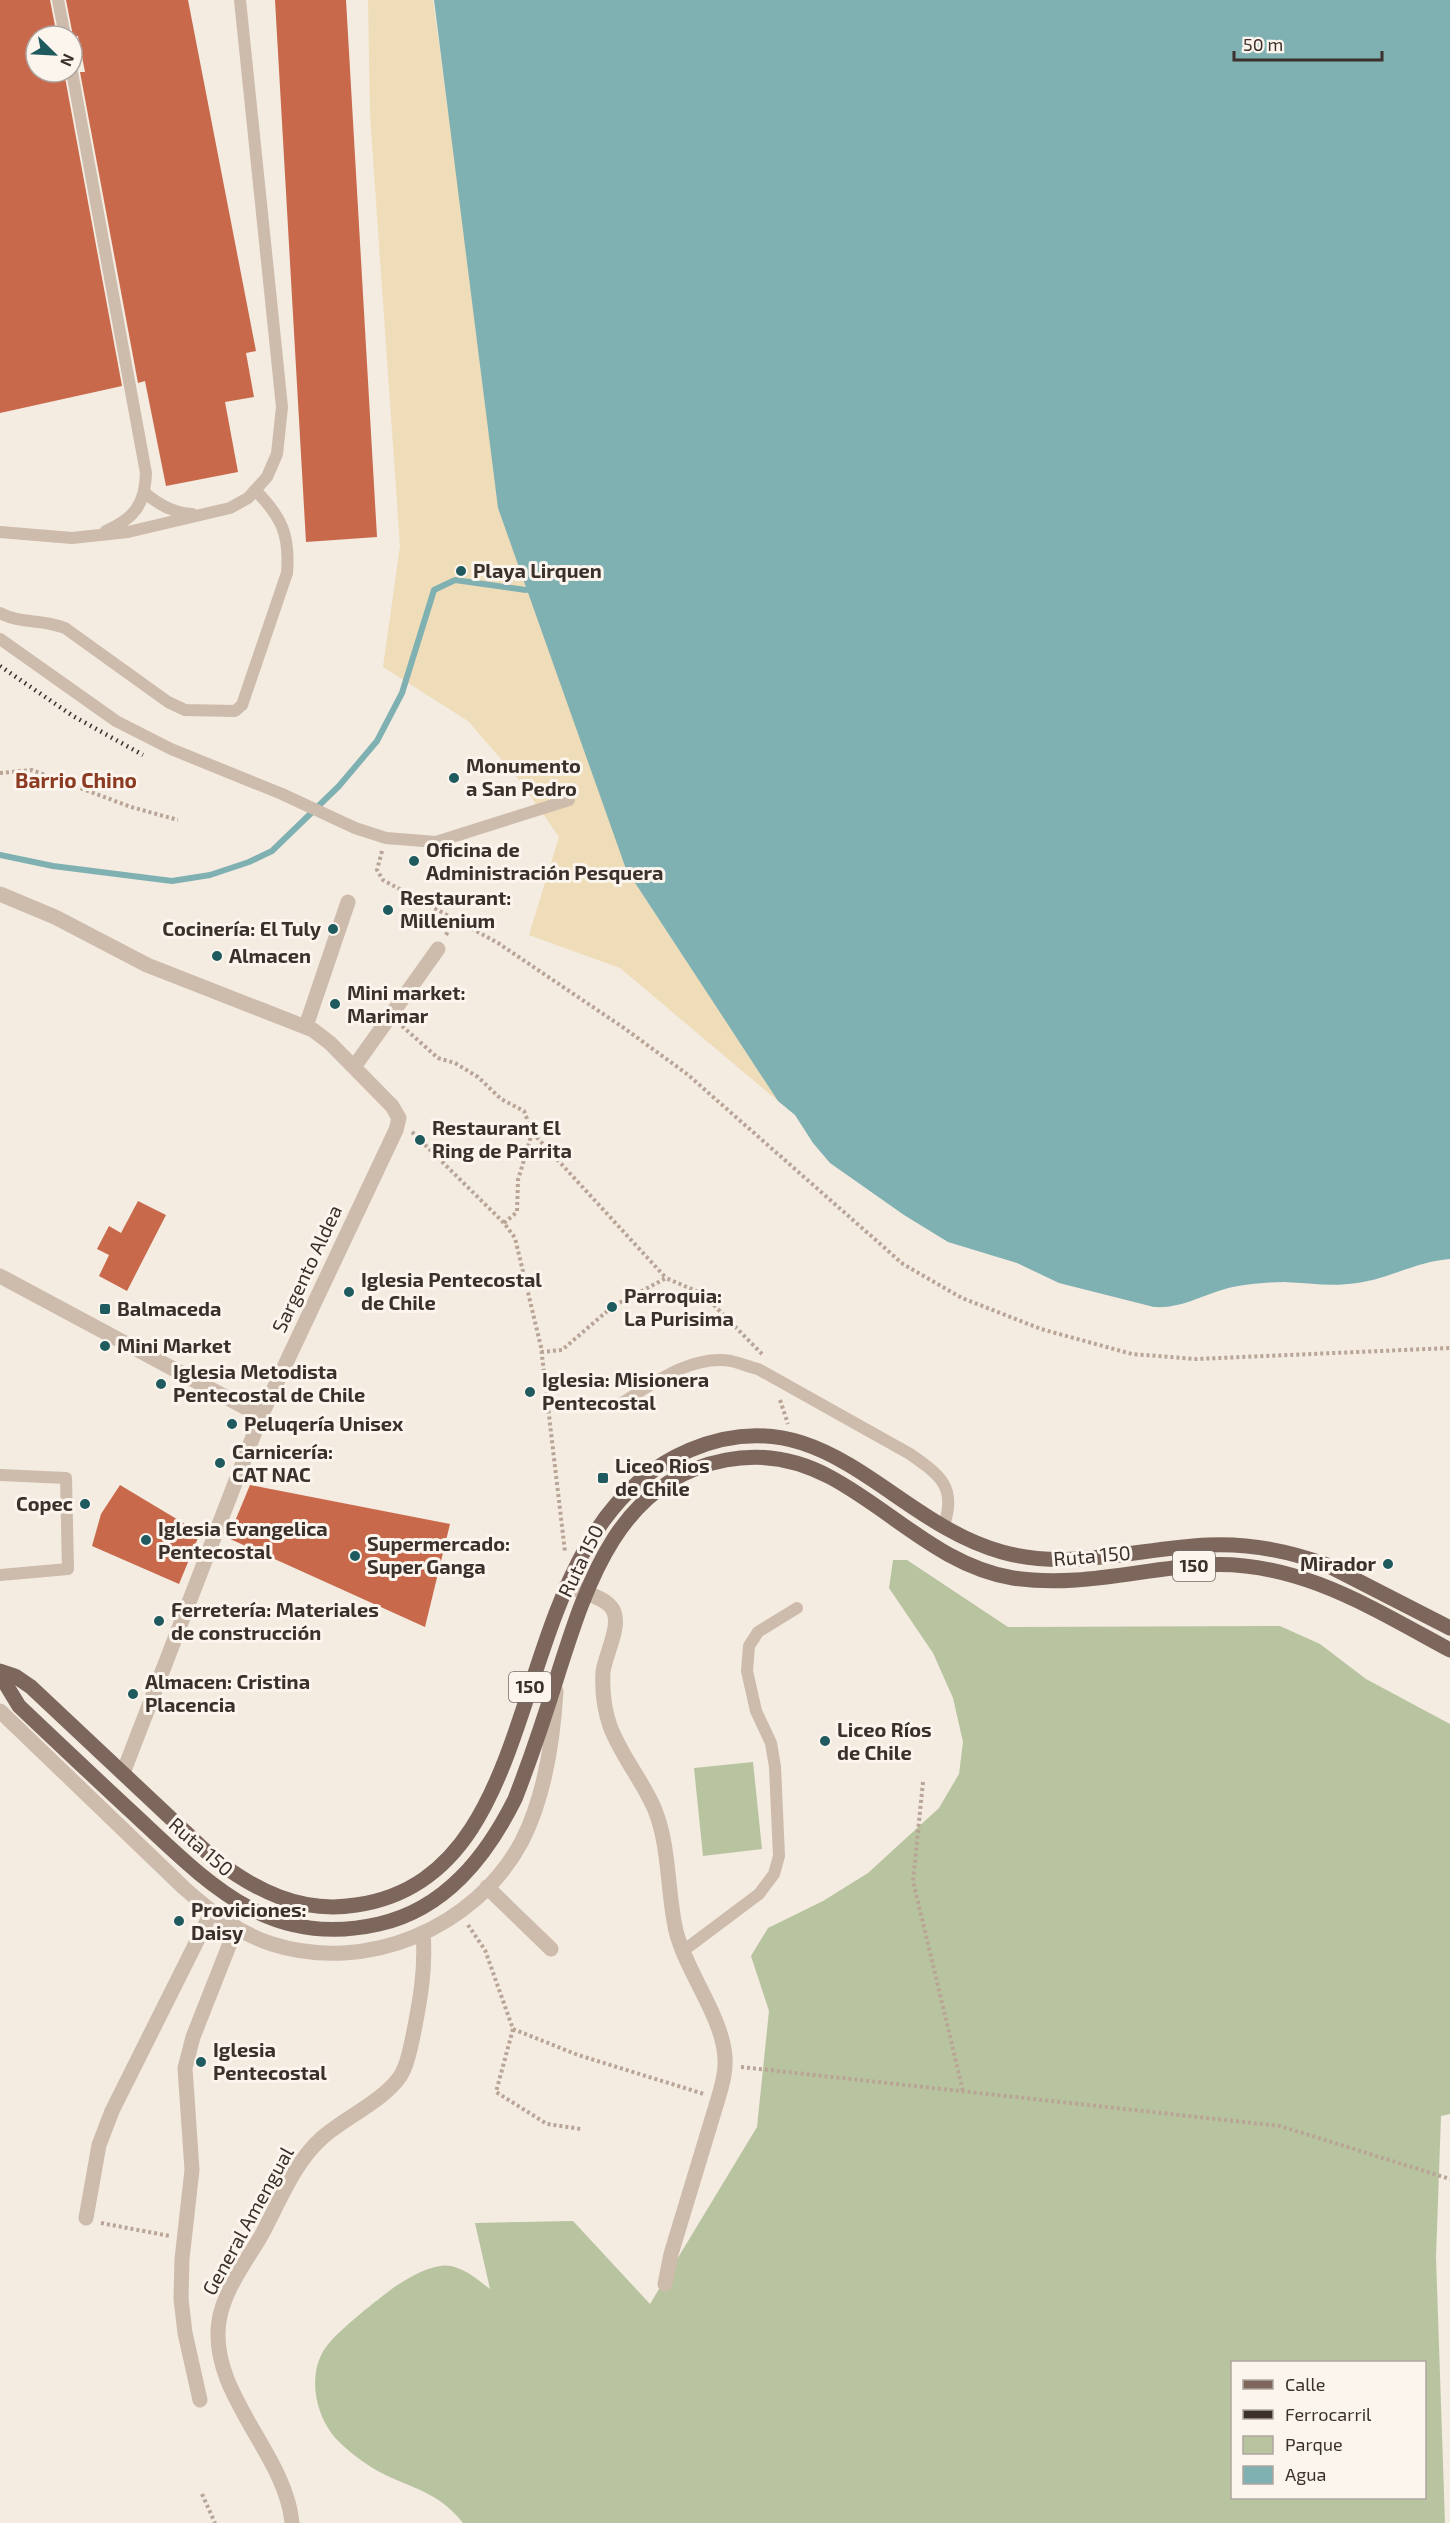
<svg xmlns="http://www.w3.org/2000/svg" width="1450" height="2523" font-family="'Exo 2',sans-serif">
<rect width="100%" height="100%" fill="#f4ebe1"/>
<path fill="#b8c4a0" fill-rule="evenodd" d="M893,1560H907L1008,1627L1280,1626L1320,1644L1366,1679L1450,1724V2114L1441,2116L1436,2257L1445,2523H463C436,2488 405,2488 371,2467C359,2459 341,2446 332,2434C313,2409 307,2367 330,2342C343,2327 377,2300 393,2288C406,2279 434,2262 451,2266C466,2269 478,2280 490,2289L475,2223L573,2221L650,2304L757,2127L769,2011L751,1956L768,1928L823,1901L868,1873L939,1808L959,1774L963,1742L953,1698L933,1653L889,1588ZM1232,2362H1424V2498H1232Z
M753,1762L762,1849L703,1856L694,1768Z"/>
<path fill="#efdcb8" d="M368,0H433L451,131L626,869L778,1101L620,968L529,935L559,837L520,781L468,721L383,667L400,546L370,115Z"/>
<path fill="#7fb0b2" d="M434,0H1450V1259C1418,1261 1388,1279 1357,1283C1331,1287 1309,1283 1284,1282C1269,1282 1252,1284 1238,1286C1208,1291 1185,1309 1154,1307L1059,1283L1017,1263L948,1242L904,1215L830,1163L813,1143L795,1115L778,1101L626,869L498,508Z"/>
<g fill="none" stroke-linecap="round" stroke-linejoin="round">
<path stroke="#7fb0b2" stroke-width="6" d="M0,855L53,866L172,881L210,875L249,862L272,851L339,786L377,741L402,693L434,590L455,580L526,590"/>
</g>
<path fill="#c8694b" d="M0,0H50L57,36H36V72H64L122,386L0,413Z
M66,0H188L256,351L246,353L254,397L225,402L238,472L166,486L145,381L138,383L80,72H85L78,36H73Z
M275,0H346L377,537L306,542Z
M138,1201L166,1215L127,1291L99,1276L109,1255L97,1249L109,1226L121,1233Z
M120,1485L200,1533L179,1584L92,1546L101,1514Z
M250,1485L450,1524L425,1627L228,1538Z"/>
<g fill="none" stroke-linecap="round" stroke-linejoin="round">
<path stroke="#b9a596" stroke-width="4" stroke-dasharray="3 3" stroke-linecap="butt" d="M0,773L32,770L131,807L178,820
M382,851L377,870L383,880L498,943L624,1028L687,1074L903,1264L962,1298L1041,1329L1132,1354L1196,1359L1450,1348
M446,935L455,919
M402,1026L438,1058L455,1063L478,1077L501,1099L524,1111L532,1132L666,1278
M412,1132L504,1223L515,1238L541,1347L565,1552
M504,1223L517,1212L518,1180L532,1133
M541,1352L562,1350L612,1307L666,1278L703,1294L762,1354
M780,1400L788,1424
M923,1782L913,1881L963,2091
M468,1925L485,1950L513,2029L578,2055L704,2094
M513,2029L496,2092L547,2124L581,2129
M741,2067L1280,2126L1450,2179
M101,2223L170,2236
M202,2494L215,2523"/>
<path stroke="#cdbbac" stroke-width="12" d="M58,0L65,36
M72,72L146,473C145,504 135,518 106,531
M145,493C159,505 174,513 192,514
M0,532L72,538L128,532L230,508L248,498L267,477L277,454L282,407L240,0
M0,613C23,625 40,618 65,628L168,702L185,710L235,711L242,705L287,573C290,535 282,517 255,490
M0,639L116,721L171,749L282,794L355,828L386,838L436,842L569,800
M617,1406C650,1386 690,1354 731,1361C740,1363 749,1367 758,1369L910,1454C940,1475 957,1487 944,1525
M0,1475L66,1478L68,1569L0,1575
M683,1951L759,1894L774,1874L779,1856L775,1767L771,1743L756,1711L747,1671L749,1646L758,1632L797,1608"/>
<path stroke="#cdbbac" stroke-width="15" d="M0,894L55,917L147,965L313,1030L330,1043L392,1106L399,1118L396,1130L261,1416L123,1773
M306,1026L348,902
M354,1067L438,949
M0,1276L261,1416
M566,1586C579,1591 602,1596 611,1607C624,1622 605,1654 603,1672C602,1690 604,1709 610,1726C621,1756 643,1781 655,1810C670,1848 667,1892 676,1931C686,1972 723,2017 725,2058C726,2072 722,2085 718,2099L671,2254L665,2284
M0,1711L184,1888C210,1911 238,1933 272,1944C366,1974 475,1929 522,1841C545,1796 553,1741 556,1691
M487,1887L551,1949
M86,2218L99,2145L112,2111L212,1911
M200,2400L185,2333L181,2299L182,2259L192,2170L185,2068L193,2037L236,1928
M292,2523C286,2454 208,2393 219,2321C224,2290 245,2263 261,2236C279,2203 294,2162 323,2137C346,2117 385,2100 401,2075C408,2064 410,2049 413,2036C420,2001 426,1969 423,1933"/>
<path stroke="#7d675c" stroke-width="15" d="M0,1671L15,1676L31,1687L212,1857C254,1890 301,1914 356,1905C565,1875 492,1533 690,1450C825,1393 889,1521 1002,1552C1069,1571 1140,1548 1208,1545C1249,1543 1289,1551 1327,1565L1450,1628
M0,1675L19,1706C58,1743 96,1779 135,1815C209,1884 269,1949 379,1924C445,1909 486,1857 515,1799C531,1758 545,1716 558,1674C587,1583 619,1480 726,1460C762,1453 798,1460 830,1477C892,1510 941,1566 1013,1578C1077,1588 1140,1569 1204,1565C1296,1559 1372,1608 1450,1650"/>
<path stroke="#3b302b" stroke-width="4.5" stroke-dasharray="1.5 4.5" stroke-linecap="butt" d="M0,666L73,716L143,755"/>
</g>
<g fill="#1f5a5e" stroke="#fbf5ee" stroke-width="2">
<circle cx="461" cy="571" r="6"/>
<circle cx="454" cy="778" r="6"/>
<circle cx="414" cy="861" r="6"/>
<circle cx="388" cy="910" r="6"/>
<circle cx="333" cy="929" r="6"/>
<circle cx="217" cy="956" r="6"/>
<circle cx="335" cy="1004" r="6"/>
<circle cx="420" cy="1140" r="6"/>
<circle cx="349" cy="1292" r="6"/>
<circle cx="612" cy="1307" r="6"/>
<rect x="99" y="1303" width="12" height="12" rx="3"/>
<circle cx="105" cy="1346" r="6"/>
<circle cx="161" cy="1384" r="6"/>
<circle cx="530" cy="1392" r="6"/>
<circle cx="232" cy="1424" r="6"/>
<circle cx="220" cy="1463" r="6"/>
<rect x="597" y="1472" width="12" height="12" rx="3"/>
<circle cx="85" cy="1504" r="6"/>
<circle cx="146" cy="1540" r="6"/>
<circle cx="355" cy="1556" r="6"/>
<circle cx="1388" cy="1564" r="6"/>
<circle cx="159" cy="1621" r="6"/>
<circle cx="133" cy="1694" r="6"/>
<circle cx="825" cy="1741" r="6"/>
<circle cx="179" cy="1921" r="6"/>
<circle cx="201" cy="2062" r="6"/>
</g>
<g text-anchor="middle" stroke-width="6" stroke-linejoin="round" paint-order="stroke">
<g fill="#fbf5ee" stroke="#756b66" stroke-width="1.5">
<rect x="1173" y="1551" width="42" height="30" rx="4.5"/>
<rect x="509" y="1672" width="42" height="30" rx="4.5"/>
</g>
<g font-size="18" font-weight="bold" fill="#3b302b">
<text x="1194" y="1572">150</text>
<text x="530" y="1693">150</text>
</g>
<g font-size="20" font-weight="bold" fill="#3b302b" stroke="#fbf5ee" text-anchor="start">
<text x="473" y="578">Playa Lirquen</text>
<text x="466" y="773">Monumento<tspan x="466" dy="23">a San Pedro</tspan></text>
<text x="426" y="857">Oficina de<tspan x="426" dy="23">Administración Pesquera</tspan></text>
<text x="400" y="905">Restaurant:<tspan x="400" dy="23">Millenium</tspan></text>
<text x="321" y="936" text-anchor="end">Cocinería: El Tuly</text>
<text x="229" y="963">Almacen</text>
<text x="347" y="1000">Mini market:<tspan x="347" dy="23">Marimar</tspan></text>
<text x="432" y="1135">Restaurant El<tspan x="432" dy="23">Ring de Parrita</tspan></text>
<text x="361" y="1287">Iglesia Pentecostal<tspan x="361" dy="23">de Chile</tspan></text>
<text x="624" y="1303">Parroquia:<tspan x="624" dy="23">La Purisima</tspan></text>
<text x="117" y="1316">Balmaceda</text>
<text x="117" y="1353">Mini Market</text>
<text x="173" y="1379">Iglesia Metodista<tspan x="173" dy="23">Pentecostal de Chile</tspan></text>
<text x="542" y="1387">Iglesia: Misionera<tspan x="542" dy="23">Pentecostal</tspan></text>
<text x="244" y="1431">Peluqería Unisex</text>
<text x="232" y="1459">Carnicería:<tspan x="232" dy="23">CAT NAC</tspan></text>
<text x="615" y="1473">Liceo Rios<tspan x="615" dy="23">de Chile</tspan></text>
<text x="73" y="1511" text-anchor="end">Copec</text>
<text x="158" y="1536">Iglesia Evangelica<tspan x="158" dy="23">Pentecostal</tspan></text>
<text x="367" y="1551">Supermercado:<tspan x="367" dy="23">Super Ganga</tspan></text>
<text x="1376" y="1571" text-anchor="end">Mirador</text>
<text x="171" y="1617">Ferretería: Materiales<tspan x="171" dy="23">de construcción</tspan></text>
<text x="145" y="1689">Almacen: Cristina<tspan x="145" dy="23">Placencia</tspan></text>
<text x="837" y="1737">Liceo Ríos<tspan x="837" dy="23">de Chile</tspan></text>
<text x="191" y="1917">Proviciones:<tspan x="191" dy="23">Daisy</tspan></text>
<text x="213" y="2057">Iglesia<tspan x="213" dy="23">Pentecostal</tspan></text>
</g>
<g font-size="20" fill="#3b302b" stroke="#fbf5ee">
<text transform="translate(307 1269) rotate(-65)" y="7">Sargento Aldea</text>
<text transform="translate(1092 1556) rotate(-5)" y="7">Ruta 150</text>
<text transform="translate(581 1561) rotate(-64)" y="7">Ruta 150</text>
<text transform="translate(201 1847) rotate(41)" y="7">Ruta 150</text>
<text transform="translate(248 2221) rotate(-61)" y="7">General Amengual</text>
</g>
<g font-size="21" font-weight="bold" fill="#8c3b22" stroke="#fbf5ee">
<text x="76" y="788">Barrio Chino</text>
</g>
</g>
<rect x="1231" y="2361" width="195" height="138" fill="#fbf5ee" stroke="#aea6a0" stroke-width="1.5"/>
<rect x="1243" y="2380" width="30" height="9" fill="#7d675c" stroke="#aea6a0" stroke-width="1.5"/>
<text x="1285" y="2391" font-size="18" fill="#3b302b">Calle</text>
<rect x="1243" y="2410" width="30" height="9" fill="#3b302b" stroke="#aea6a0" stroke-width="1.5"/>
<text x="1285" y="2421" font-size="18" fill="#3b302b">Ferrocarril</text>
<rect x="1243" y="2436" width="30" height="18" fill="#b8c4a0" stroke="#aea6a0" stroke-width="1.5"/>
<text x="1285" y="2451" font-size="18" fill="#3b302b">Parque</text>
<rect x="1243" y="2466" width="30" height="18" fill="#7fb0b2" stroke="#aea6a0" stroke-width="1.5"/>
<text x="1285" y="2481" font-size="18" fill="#3b302b">Agua</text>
<g transform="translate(54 54) rotate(114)"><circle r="28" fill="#fbf5ee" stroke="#aea6a0" stroke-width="1.5"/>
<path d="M0-4.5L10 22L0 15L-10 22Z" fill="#1f5a5e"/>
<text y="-9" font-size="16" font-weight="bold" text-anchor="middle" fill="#3b302b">N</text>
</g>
<path d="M1234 51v9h148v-9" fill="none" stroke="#3b302b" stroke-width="3"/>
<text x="1243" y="51" font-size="18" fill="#3b302b" stroke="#fbf5ee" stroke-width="4.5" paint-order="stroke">50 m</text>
</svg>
